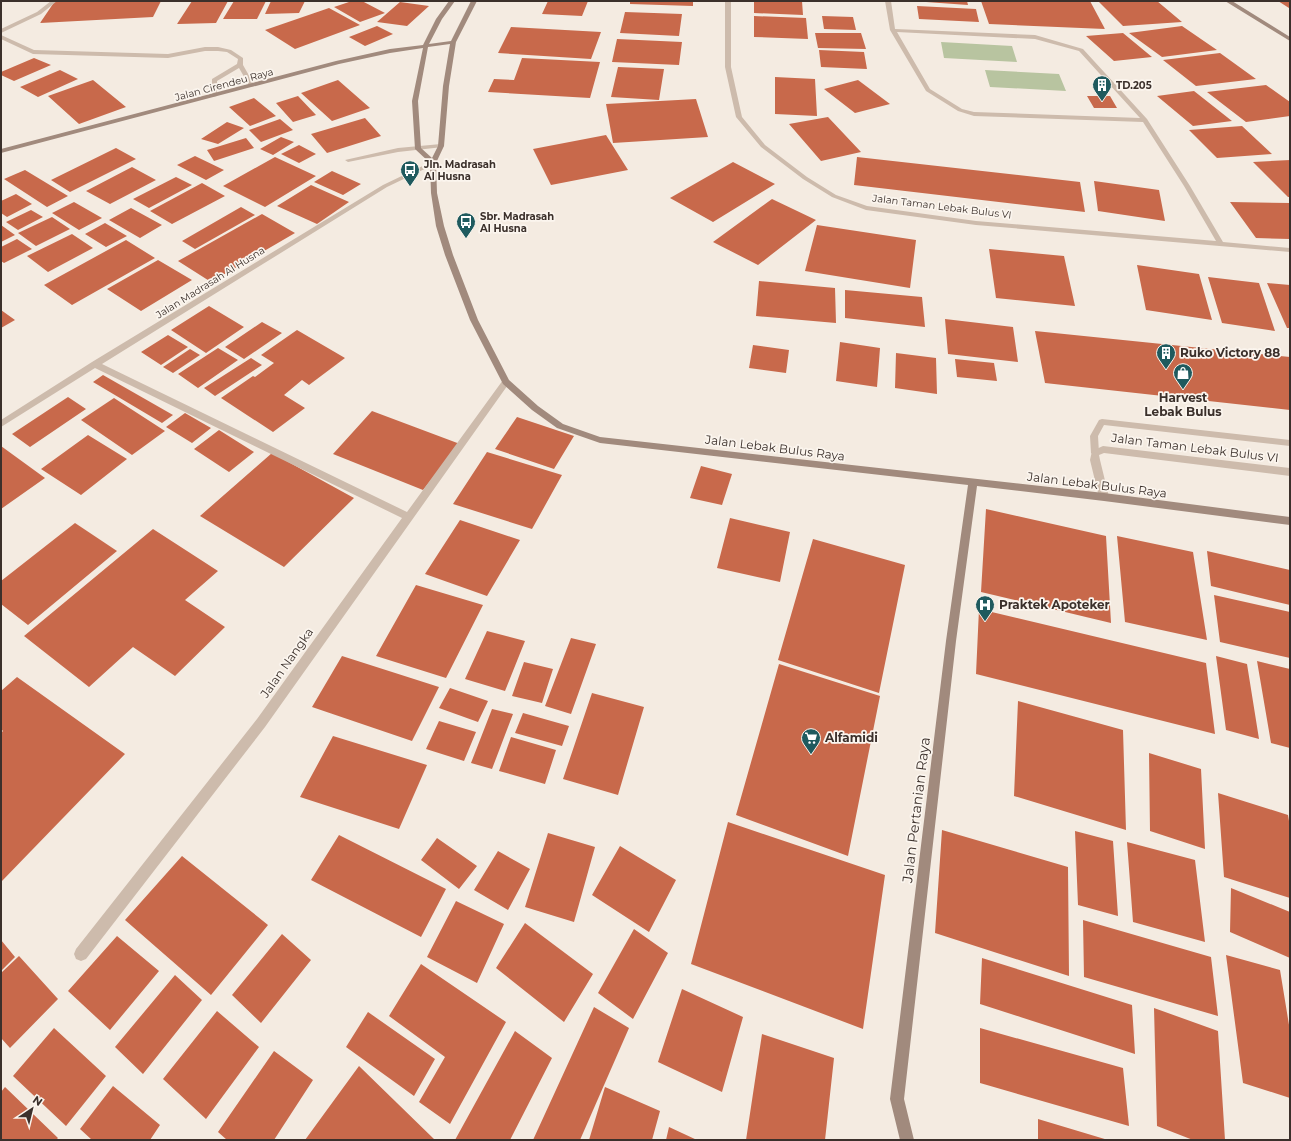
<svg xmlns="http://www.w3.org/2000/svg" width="1291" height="1141" font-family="Montserrat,sans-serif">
<rect width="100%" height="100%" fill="#f4ebe1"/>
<path fill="#b8c4a0" d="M941,42L1012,46L1017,62L944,58Z
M985,70L1059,74L1066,91L990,87Z"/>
<path fill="#c8694b" d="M55,1H161L153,17L40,23Z
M192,1H228L216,23L177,24Z
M234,1H266L257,19H223Z
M271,1H305L299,13L265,14Z
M352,1H362L385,13L360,22L334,7Z
M548,1H588L582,16L542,14Z
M630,1H693V6L630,4Z
M754,1H802L803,15L754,13Z
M926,1H967L968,5L926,2Z
M981,1H1090L1105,29L989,24Z
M1127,1H1157L1182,22L1123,26L1099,2Z
M1278,1H1290V7L1289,8Z
M400,2L429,6L407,26L377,22Z
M917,6L976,9L979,22L919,19Z
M329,8L360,25L295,49L265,30Z
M625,12L682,14L679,36L620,33Z
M754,16L806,18L808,39L754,37Z
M822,16L853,17L856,30L824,29Z
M377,26L393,34L365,46L349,37Z
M1182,26L1217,50L1162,57L1129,33Z
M511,27L601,32L591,59L498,53Z
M815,33H861L866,49L818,48Z
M1123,33L1152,57L1114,61L1086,36Z
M617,39L682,42L679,65L612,62Z
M819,50L864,52L867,69L821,67Z
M1220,53L1256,79L1196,86L1163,60Z
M34,58L51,65L14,81L1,75V72Z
M522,58L600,62L590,98L488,92L494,79L514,80Z
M618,67L664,69L659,100L611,97Z
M60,70L78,79L38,97L20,87Z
M775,77L815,79L817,116L775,114Z
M93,80L126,107L79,124L48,96Z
M338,80L370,108L332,121L301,93Z
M858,80L890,104L855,113L824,89Z
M1266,85L1290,102V116L1246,122L1207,92Z
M1194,91L1232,121L1193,126L1157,96Z
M298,96L316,115L293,122L276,103Z
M1087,96H1110L1117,108H1094Z
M254,98L276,116L250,126L229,107Z
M696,99L708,137L613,143L606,104Z
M828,117L861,152L821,161L789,124Z
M365,118L381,136L327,153L311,134Z
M280,119L293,130L261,142L249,130Z
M227,122L244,128L218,144L201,139Z
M1242,126L1272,154L1217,158L1189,130Z
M606,135L628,170L551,185L533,149Z
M281,137L294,142L273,155L260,149Z
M246,138L254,148L214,161L207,150Z
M299,145L316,154L299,163L281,154Z
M116,148L136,159L70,192L51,180Z
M195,156L224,170L206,180L177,165Z
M275,157L316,176L265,207L223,186Z
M857,157L1080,182L1085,212L854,185Z
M1290,160V197H1288L1253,162Z
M733,162L775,184L713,222L670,198Z
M132,167L156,180L110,204L86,191Z
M25,170L68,196L47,207L4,179Z
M332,171L361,184L343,195L314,182Z
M176,177L192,185L149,208L133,199Z
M1094,181L1159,190L1165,221L1098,211Z
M202,183L225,196L172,224L150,211Z
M311,185L349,202L317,224L277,206Z
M16,194L32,204L7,217L1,213V201Z
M772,199L816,220L758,265L713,242Z
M74,202L102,218L79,230L52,213Z
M1230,202L1290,203V239L1256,238Z
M241,207L255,215L195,249L182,241Z
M131,208L162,225L140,238L109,220Z
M31,210L43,217L18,230L6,222Z
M262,214L295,233L211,282L178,261Z
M52,217L70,229L36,246L18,233Z
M105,223L127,236L106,247L85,234Z
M1,225L15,235L1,242Z
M817,225L916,240L910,288L805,271Z
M72,234L93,248L48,272L27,256Z
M17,239L32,249L4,263L1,261V247Z
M126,240L155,258L72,305L44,285Z
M989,249L1064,256L1075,306L996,298Z
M158,260L192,280L141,311L107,289Z
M1137,265L1199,274L1212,320L1146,310Z
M1208,277L1259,283L1275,331L1222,323Z
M759,281L835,288L836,323L756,316Z
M1267,283L1290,285V328H1287Z
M845,290L922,297L925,327L845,318Z
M209,306L244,327L206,353L171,330Z
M1,310L15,320L1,328Z
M945,319L1013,327L1018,362L948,354Z
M262,322L282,333L244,359L225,347Z
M297,330L345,358L309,385L302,380L284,395L305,408L273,432L221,398L253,376L255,377L274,363L261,355Z
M1035,331L1290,357V410L1045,383Z
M168,335L188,347L161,365L141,352Z
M840,342L880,348L877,387L836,381Z
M753,345L789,350L786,373L749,368Z
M218,348L238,360L198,388L178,374Z
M190,349L200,355L173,373L163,367Z
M896,353L936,358L937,394L895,388Z
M251,358L262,365L215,396L204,388Z
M955,359L994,363L997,381L957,377Z
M103,375L173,415L162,423L93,382Z
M68,397L86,409L30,447L12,434Z
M114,398L165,431L132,455L81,420Z
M372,411L460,444L423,490L333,454Z
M185,413L211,428L192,443L166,427Z
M517,417L574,436L554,469L495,449Z
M219,430L254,452L229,472L194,449Z
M88,435L127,459L81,495L41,469Z
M1,446L45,478L1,509Z
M487,452L562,475L532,529L453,504Z
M272,453L354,498L284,567L200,516Z
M701,466L732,474L722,505L690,498Z
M986,509L1106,536L1111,623L981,592Z
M730,518L790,532L780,582L717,568Z
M460,520L520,540L487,596L425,574Z
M75,523L117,551L28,625L1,604V581Z
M153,529L218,571L185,600L225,627L175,676L133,647L89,687L24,636Z
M1117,536L1193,552L1207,640L1125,622Z
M813,539L905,565L879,693L778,660Z
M1207,551L1290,570V605L1211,586Z
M416,585L483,605L446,678L376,656Z
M1214,595L1290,612V658L1220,642Z
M979,609L1206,663L1215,734L976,674Z
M487,631L525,641L505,691L465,679Z
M571,638L596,644L571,714L545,706Z
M342,656L439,687L412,741L312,707Z
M1216,656L1247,664L1259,739L1226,730Z
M1257,661L1290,669V748L1271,743Z
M524,662L553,669L542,703L512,696Z
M779,664L880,696L848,856L736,815Z
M17,677L125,754L1,882V733L3,731L1,729V691Z
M450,688L488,701L478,722L439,708Z
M592,693L644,707L618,795L563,779Z
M1018,701L1123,730L1126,830L1014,796Z
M492,709L513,714L492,769L471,763Z
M523,713L569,726L562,746L515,733Z
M439,721L476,732L464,761L426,749Z
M333,736L427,765L399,829L300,797Z
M511,737L556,750L545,784L499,771Z
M1149,753L1201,769L1205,849L1150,831Z
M1218,793L1288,815L1290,827V898L1224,877Z
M728,822L885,875L863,1029L691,964Z
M942,830L1068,867L1069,976L935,933Z
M1075,831L1113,841L1118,916L1078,905Z
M548,833L595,847L574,922L525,907Z
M339,835L446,889L421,937L311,880Z
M437,838L477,866L459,889L421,860Z
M1127,842L1195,860L1205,942L1133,922Z
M620,846L676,880L649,932L592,895Z
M498,851L530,869L508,910L474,890Z
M182,856L268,925L211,995L125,920Z
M1231,888L1290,912V958L1230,932Z
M456,901L504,924L477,983L427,957Z
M1083,920L1211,957L1218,1016L1084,977Z
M525,923L593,974L564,1022L496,968Z
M634,929L668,953L633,1019L598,993Z
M282,934L311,960L261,1023L232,995Z
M117,936L159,971L110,1030L68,991Z
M1,940L15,957L1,971Z
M1226,955L1280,970L1290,1031V1098L1243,1083Z
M19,956L58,999L10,1048L1,1038V973Z
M982,958L1132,1005L1135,1054L980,1004Z
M421,964L506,1022L450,1124L419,1102L445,1057L389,1016Z
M175,975L202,1000L143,1074L115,1047Z
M682,989L743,1017L722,1092L658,1062Z
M594,1007L629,1028L580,1140H533Z
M1154,1008L1218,1031L1225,1140H1193L1157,1126Z
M217,1011L259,1047L206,1119L163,1079Z
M368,1012L435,1059L414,1096L346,1047Z
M54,1028L106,1076L66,1126L13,1076Z
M980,1028L1123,1068L1129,1126L980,1083Z
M515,1031L552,1058L510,1140H455Z
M762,1034L834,1058L825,1140H746Z
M274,1051L313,1080L274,1140H227L218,1132Z
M359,1066L435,1140H305Z
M113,1086L160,1125L150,1140H92L80,1129Z
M5,1087L58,1138L56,1140H1V1092Z
M605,1087L660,1111L652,1140H589Z
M1038,1119L1108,1140H1038Z
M669,1127L697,1140H666Z"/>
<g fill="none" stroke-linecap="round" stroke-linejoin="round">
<path fill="#cdbbac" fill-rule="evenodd" d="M441,144L444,146L443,147L398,152L348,162L345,160L398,148Z
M1102,419L1290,440V446L1104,425L1098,436L1099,453L1095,456L1091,453L1090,436L1099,420Z"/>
<path fill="#cdbbac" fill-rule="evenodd" d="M51,1H57L41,14L1,33V29L37,12Z
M725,1H731V67L742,117L765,145L807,177L836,195L867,206L976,221L1216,241L1184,186L1143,122L974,116L958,111L926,91L890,30L885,1H891L895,29L1035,35L1083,49L1147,119L1190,186L1223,242L1290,248V252L976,225L866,210L832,197L803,179L761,147L736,117L725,67ZM897,32L1035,39L1079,51L1140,118L974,112L962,109L930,89Z
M1,35L34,50L168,54L205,47H218L231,50L243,58V65L255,86L250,87L239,68L217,81V96L212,97V79L237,64L238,59L227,52L218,51H205L168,58L33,54L1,39Z
M433,161L436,163L435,164L387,187L102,364L407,512L503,380L506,379L510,382L265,727L86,959L81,961L76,959L74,954L76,949L257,719L402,518L95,368L1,427V420L92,362L383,185Z
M1103,446L1290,468V476L1104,453L1099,455L1100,460L1109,497L1107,500H1101L1099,497L1090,460L1092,451Z"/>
<path fill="#a18a7d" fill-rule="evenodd" d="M449,1H455L442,19L429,44L451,41L471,1H477L456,42L449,86L444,146L436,163L437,193L444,226L453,255L478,320L509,380L538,406L563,424L600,437L1104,493L1290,517V525L1104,501L977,486L956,641L904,1099L914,1140H900L890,1099L946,641L968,485L600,443L557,428L532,410L503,384L470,320L445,255L436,226L431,193L430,163L415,149L412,101L423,48L390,53L339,64L1,153V149L336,61L390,49L423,45L436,19ZM450,44L443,86L438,146L432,158L421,148L418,101L428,47Z
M1225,1H1232L1290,37V41Z"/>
</g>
<defs>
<g id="building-pin" transform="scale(1)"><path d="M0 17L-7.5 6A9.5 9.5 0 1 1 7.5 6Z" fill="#1f5a5e" stroke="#fbf5ee"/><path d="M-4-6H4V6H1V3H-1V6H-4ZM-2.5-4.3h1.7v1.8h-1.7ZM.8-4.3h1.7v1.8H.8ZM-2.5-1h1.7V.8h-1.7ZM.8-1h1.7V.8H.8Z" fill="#fff"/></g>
<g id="bus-pin" transform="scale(1)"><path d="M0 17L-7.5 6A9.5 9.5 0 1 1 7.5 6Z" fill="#1f5a5e" stroke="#fbf5ee"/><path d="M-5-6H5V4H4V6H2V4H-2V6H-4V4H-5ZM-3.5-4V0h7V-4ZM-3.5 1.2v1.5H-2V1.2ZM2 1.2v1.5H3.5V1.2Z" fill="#fff"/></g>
<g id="shop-pin" transform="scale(1)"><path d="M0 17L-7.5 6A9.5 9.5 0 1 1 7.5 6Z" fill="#1f5a5e" stroke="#fbf5ee"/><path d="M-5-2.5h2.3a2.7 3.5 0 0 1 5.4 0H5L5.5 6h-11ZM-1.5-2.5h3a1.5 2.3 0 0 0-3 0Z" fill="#fff"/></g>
<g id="hospital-pin" transform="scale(1)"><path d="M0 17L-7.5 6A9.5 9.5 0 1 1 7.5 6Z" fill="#1f5a5e" stroke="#fbf5ee"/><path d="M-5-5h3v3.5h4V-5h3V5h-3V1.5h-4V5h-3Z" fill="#fff"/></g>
<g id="supermarket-pin" transform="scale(1)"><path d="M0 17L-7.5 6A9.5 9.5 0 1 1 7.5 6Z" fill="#1f5a5e" stroke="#fbf5ee"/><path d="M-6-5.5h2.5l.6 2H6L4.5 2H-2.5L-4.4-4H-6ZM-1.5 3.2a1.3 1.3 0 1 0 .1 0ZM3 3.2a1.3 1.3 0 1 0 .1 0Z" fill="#fff"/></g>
</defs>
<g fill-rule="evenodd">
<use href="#building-pin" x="1102" y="85"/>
<use href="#bus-pin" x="410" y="170"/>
<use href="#bus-pin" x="466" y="222"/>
<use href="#building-pin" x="1166" y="353"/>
<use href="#shop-pin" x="1183" y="373"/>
<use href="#hospital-pin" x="985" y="605"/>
<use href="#supermarket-pin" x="811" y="738"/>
</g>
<g text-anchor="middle" stroke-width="3.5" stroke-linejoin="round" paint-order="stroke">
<g font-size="10" fill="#3b302b" stroke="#fbf5ee">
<text transform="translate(224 84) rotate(-15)" y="4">Jalan Cirendeu Raya</text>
<text transform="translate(942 206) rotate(7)" y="4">Jalan Taman Lebak Bulus VI</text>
<text transform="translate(210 282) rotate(-32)" y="4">Jalan Madrasah Al Husna</text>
</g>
<g font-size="10" font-weight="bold" fill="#3b302b" stroke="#fbf5ee" text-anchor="start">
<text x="1116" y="89">TD.205</text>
<text x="424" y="168">Jln. Madrasah<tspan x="424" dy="12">Al Husna</tspan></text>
<text x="480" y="220">Sbr. Madrasah<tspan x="480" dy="12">Al Husna</tspan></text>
</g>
<g font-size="12" font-weight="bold" fill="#3b302b" stroke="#fbf5ee" text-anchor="start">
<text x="1180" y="357">Ruko Victory 88</text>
<text x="1183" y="402" text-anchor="middle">Harvest<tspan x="1183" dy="14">Lebak Bulus</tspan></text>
<text x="999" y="609">Praktek Apoteker</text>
<text x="825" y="742">Alfamidi</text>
</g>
<g font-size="12" fill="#3b302b" stroke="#fbf5ee">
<text transform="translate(775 448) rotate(7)" y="4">Jalan Lebak Bulus Raya</text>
<text transform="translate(1195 448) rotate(7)" y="4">Jalan Taman Lebak Bulus VI</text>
<text transform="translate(1097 485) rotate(7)" y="4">Jalan Lebak Bulus Raya</text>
<text transform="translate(287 663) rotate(-55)" y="4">Jalan Nangka</text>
</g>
<g font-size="14" fill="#3b302b" stroke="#fbf5ee">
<text transform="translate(916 810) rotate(-83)" y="5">Jalan Pertanian Raya</text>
</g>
</g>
<rect width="1291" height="1141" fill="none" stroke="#3b302b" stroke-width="4"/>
<g transform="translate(32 1109) rotate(35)" stroke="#fbf5ee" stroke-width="3" paint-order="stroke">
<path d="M0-3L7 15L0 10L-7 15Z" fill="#3b302b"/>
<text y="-6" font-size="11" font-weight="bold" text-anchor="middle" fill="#3b302b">N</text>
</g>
</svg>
